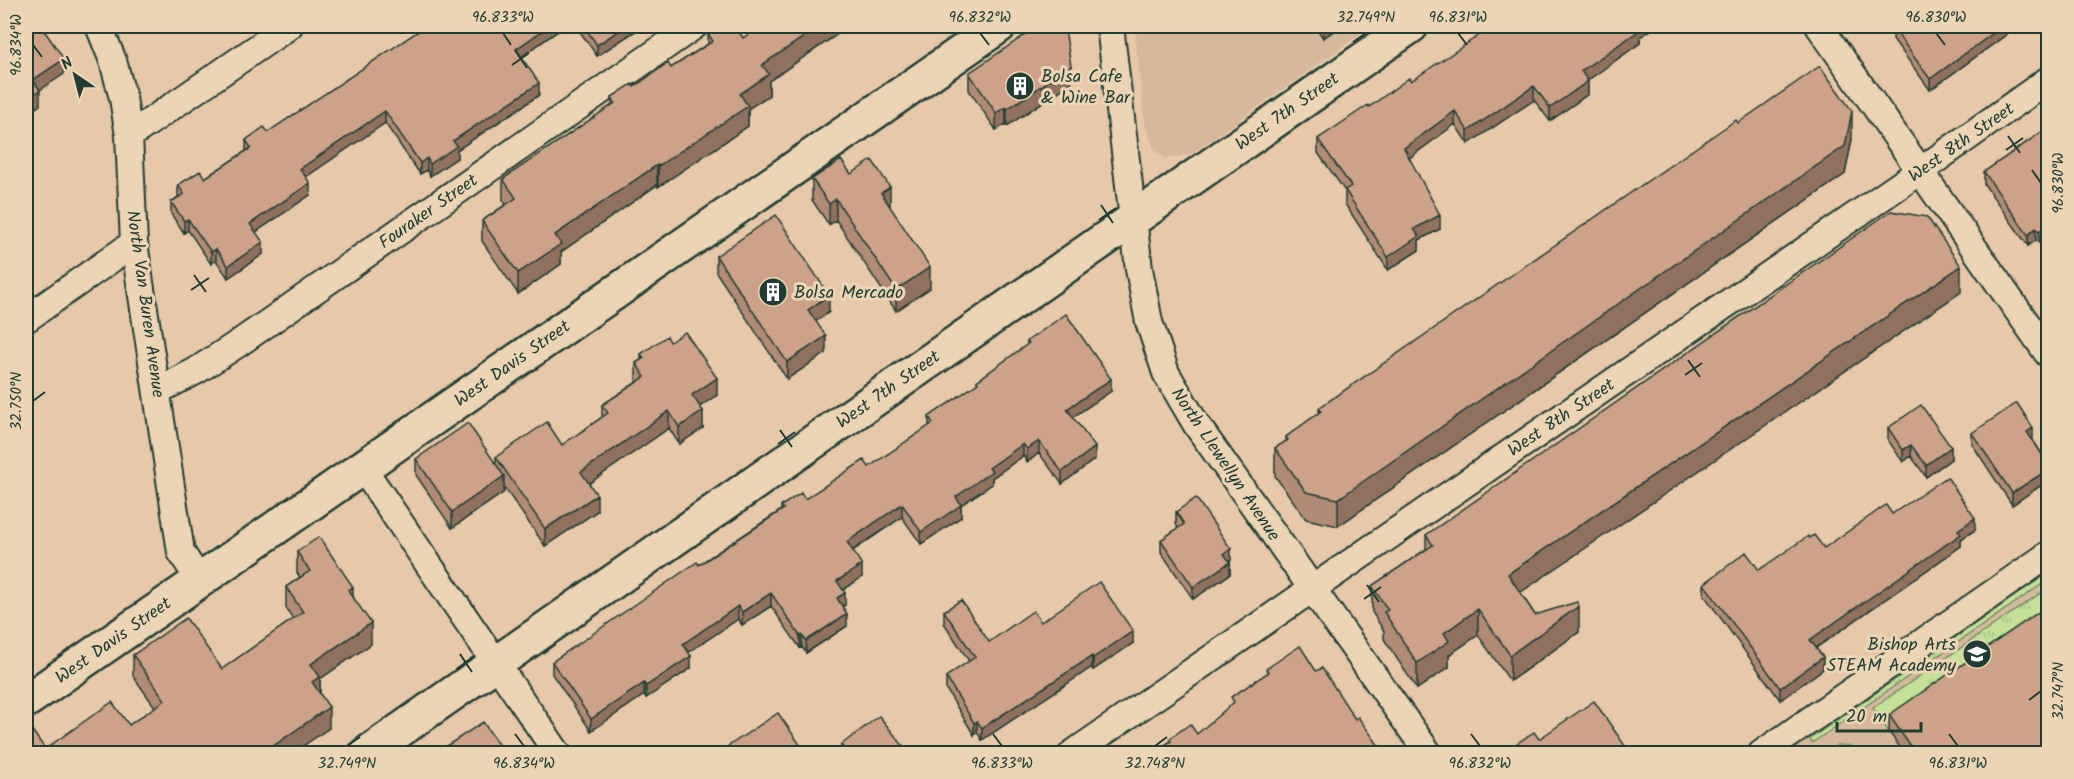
<svg xmlns="http://www.w3.org/2000/svg" width="2074" height="779" font-family="Kalam,sans-serif">
<defs>
<pattern id="grass-tufts" width="24" height="20" patternUnits="userSpaceOnUse" patternTransform="scale(1.5)"><rect width="24" height="20" fill="#c5e198"/><path d="M3 7l-1-3M5 7V3M7 7l1-3M15 17l-1-3M17 17v-4M19 17l1-3" fill="none" stroke="#a9c284"/></pattern>
<pattern id="park-crowns" width="20" height="18" patternUnits="userSpaceOnUse" patternTransform="scale(1.5)"><rect width="20" height="18" fill="#c5e198"/><path d="M2 6a3 3 0 1 1 6 0M12 15a3 3 0 1 1 6 0" fill="none" stroke="#a9c284"/></pattern>
</defs>
<rect width="100%" height="100%" fill="#e7c8a9"/>
<filter id="ink" filterUnits="userSpaceOnUse"><feTurbulence type="fractalNoise" baseFrequency=".0167" numOctaves="2"/><feDisplacementMap in="SourceGraphic" scale="12" xChannelSelector="R" yChannelSelector="G"/><feConvolveMatrix kernelMatrix="1 2 1 2 8 2 1 2 1" color-interpolation-filters="sRGB"/></filter>
<g filter="url(#ink)">
<path fill="#d8b89b" d="M1134,26H1372L1190,155L1165,158L1154,149L1145,125Z
M2048,555V753H1762Z"/>
<path fill="url(#grass-tufts)" stroke="#728f66" stroke-width="1.5" d="M2048,573V580L1812,743L1810,739Z
M2048,588V620L1888,731L1873,708Z"/>
<path fill="url(#park-crowns)" stroke="#728f66" stroke-width="1.5" d="M1837,745L1851,746L1858,753H1825Z"/>
<g fill="none" stroke-linecap="round" stroke-linejoin="round">
<g stroke="#1f3d34" stroke-width="30">
<path id="minor" d="M99,26L113,61L123,98L129,136L134,243L181,552L199,580
M1110,26L1139,269L1149,322L1166,373L1196,424L1429,754
M1819,26L2048,354
M129,136L289,26
M26,319L134,243
M157,391L196,371L239,343L694,26
M362,467L558,754
M1072,754L1920,171L2048,80
M1761,754L2048,555"/>
</g>
<g stroke="#1f3d34" stroke-width="38">
<path id="tertiary" d="M366,754C715,512 1061,267 1411,26"/>
</g>
<g stroke="#1f3d34" stroke-width="38">
<path id="secondary" d="M26,701L999,26"/>
</g>
<use href="#minor" stroke="#ebd5b4" stroke-width="26"/>
<use href="#tertiary" stroke="#ebd5b4" stroke-width="33"/>
<use href="#secondary" stroke="#ebd5b4" stroke-width="33"/>
</g>
<path fill="#b18b76" stroke="#1f3d34" stroke-width="1.5" d="M426,26H565L521,57L539,95L457,150V158L430,176L427,170L420,174L385,123L305,177L310,195L256,232L263,254L228,278L216,260L211,264L188,230L184,233L171,214V202L178,197V185L205,178L246,151V140L268,132Z
M576,26H643L597,56Z
M839,26V33L769,81V95L748,109V126L658,187L657,185L561,252V264L518,294L482,241V221L506,204L503,200V179L612,105V97L671,68L708,44V34L743,38Z
M1315,26H1341L1323,38Z
M2007,26V34L1930,90L1893,39V28Z
M1640,37V43L1587,80L1588,94L1550,121L1534,100L1468,144L1455,124L1409,158L1440,229L1419,240V250L1388,270L1345,204V191L1318,153V139L1411,81Z
M969,73L1071,83L1007,126L1006,124L996,130L969,90Z
M1738,123L1852,139L1845,174L1338,526L1306,519L1275,476V448L1286,442V437L1319,413V408Z
M2049,127V236L2039,243L2036,240L2028,246L1984,184V172Z
M812,179L890,207L930,288L896,311L836,220L829,225L812,200Z
M716,256L829,312L816,321L826,353L787,379L716,272Z
M1961,292L1520,592L1535,615L1579,632L1510,681L1478,635L1449,655V667L1417,689L1384,639V631L1372,612V586L1426,549V535Z
M1027,341L1111,391L1073,417L1095,459L1062,484L1039,453L1027,462L1023,456L992,478V484L961,505V517L921,544L902,517L853,551L862,577L843,590L845,605L842,606L847,626L806,653L802,647L800,648L771,606L742,625L738,619L689,652L691,668L646,698L644,695L591,731L552,674V662L781,510V506L805,499L869,467L929,426V417L977,384V381L1027,345Z
M670,342L717,395L700,406L703,428L679,444L669,428L589,483L597,511L545,546L504,487V492L452,528L416,475V459L496,463V457L562,445L602,417V405L637,382L636,380V363L641,360V354Z
M1888,428L1951,459L1926,477L1911,456L1903,462L1888,440Z
M1972,433L2033,440L2049,465V480L2012,505L1972,444Z
M1176,512L1231,560L1230,561V574L1193,599L1161,552V540L1178,528L1176,524Z
M1892,514L1975,530L1961,539V546L1816,648L1823,669L1780,700L1704,595V584L1759,570L1809,538L1824,548Z
M297,552L353,596L371,644L320,679V694L329,728L45,749L129,725L155,707L133,676V655L222,669L293,619L286,608V587L300,577L297,573Z
M944,611L989,642L1041,622L1133,643L1093,670L1092,667L982,740L977,732L974,735L946,689V677L969,661L944,623Z
M1889,715L2049,753H1904L1889,732Z
M841,745L909,753H841Z"/>
<path fill="#907160" stroke="#1f3d34" stroke-width="1.5" d="M549,26H565L516,60V49Z
M626,26H643L597,56V45Z
M820,26H839V33L769,81V95L748,109V126L658,187V166L740,94L762,65Z
M1323,26H1341L1323,38Z
M1637,26H1657L1640,37V43L1581,85V71Z
M2003,26H2007V34L1930,90V79Z
M64,59V74L40,90V105L26,115V100L33,80Z
M1071,66V83L1007,126V109Z
M1588,81V94L1550,121V108Z
M539,83V95L457,150V158L430,176V164L453,141Z
M1534,86V100L1468,144V131Z
M1006,107V124L996,130V113Z
M385,111V123L300,181V169Z
M1455,111V124L1404,162V148Z
M1852,111V139L1845,174L1338,526V499Z
M427,158V170L420,174V163Z
M657,165V185L561,252V264L518,294V273L555,235Z
M310,183V195L250,236V224Z
M890,187V208L881,193Z
M836,199V220L829,225V204Z
M1440,215V229L1419,240V250L1388,270V257L1414,229Z
M188,219V230L184,233V221Z
M2049,225V236L2039,243V231Z
M2036,228V240L2028,246V235Z
M263,242V254L228,278V266Z
M216,249V260L211,264V252Z
M1961,266V292L1508,601V574Z
M930,267V288L896,311V290Z
M829,295V312L808,327V310Z
M826,336V353L787,379V362Z
M717,378V395L692,412V395Z
M1111,379V391L1067,421V409Z
M669,411V428L581,489V472Z
M703,411V428L679,444V427Z
M2033,428V440L2027,444V432Z
M1039,441V453L1027,462V449Z
M1023,444V456L992,478V484L961,505V517L921,544V532L956,497L989,468Z
M1911,445V456L1903,462V450Z
M1095,447V459L1062,484V472Z
M1951,447V459L1926,477V465Z
M2049,469V480L2012,505V493Z
M504,476V492L452,528V512Z
M597,495V511L545,546V529Z
M902,504V517L847,554V542Z
M1975,518V530L1961,539V546L1810,652V640L1958,530Z
M1231,549V560L1224,565V554Z
M1230,562V574L1193,599V587Z
M862,565V577L837,594V581Z
M353,587V608L348,590Z
M771,593V606L742,625V612Z
M845,593V605L837,610V598Z
M738,606V619L683,656V644Z
M1579,606V632L1510,681V655Z
M1478,609V635L1449,655V667L1417,689V663L1444,633Z
M847,614V626L806,653V641Z
M371,623V644L320,679V698L312,703L311,664Z
M1133,631V643L1093,670V658Z
M802,635V647L800,648V636Z
M691,656V668L646,698V686Z
M1092,656V667L982,740V728Z
M1823,657V669L1780,700V688Z
M644,683V695L591,731V719Z
M329,707V728L293,753H263Z
M977,721V732L974,735V723Z
M803,749V753H796Z"/>
<path fill="#cea289" stroke="#1f3d34" stroke-width="1.5" d="M32,26H41L64,59L33,80L40,90L26,100V30Z
M426,26H549L516,49L539,83L453,141L457,146L430,164L427,158L420,163L385,111L300,169L310,183L250,224L263,242L228,266L216,249L211,252L188,219L184,221L171,202L184,194L178,185L200,171L205,178L251,148L246,140L264,127L268,132Z
M584,26H626L597,45Z
M720,26H735L743,38L762,26H820L762,65L769,74L740,94L748,106L658,166L657,165L555,235L561,244L518,273L482,221L516,198L503,179L615,103L612,97L632,84L634,87L668,63L671,68L713,41L708,34Z
M1038,26H1062L1065,30L1071,66L1007,109L1006,107L996,113L969,73Z
M1493,26H1637L1640,30L1581,71L1588,81L1550,108L1534,86L1468,131L1455,111L1404,148L1440,215L1414,229L1419,236L1388,257L1345,190L1351,186L1318,139L1368,105L1369,107L1409,78L1411,81Z
M1896,26H2003L1930,79L1893,28Z
M1820,66L1852,111L1845,146L1338,499L1306,492L1275,448L1288,440L1286,437L1321,411L1319,408L1736,120L1738,123Z
M2049,127V225L2039,231L2036,228L2028,235L1984,172Z
M841,160L851,174L872,160L890,187L881,193L930,267L896,290L836,199L829,204L812,179Z
M1891,211L1927,217L1961,266L1508,574L1535,615L1577,602L1579,606L1510,655L1478,609L1444,633L1449,641L1417,663L1384,612L1388,610L1372,586L1433,545L1426,535Z
M776,215L829,295L808,310L826,336L787,362L716,256Z
M1066,314L1111,379L1067,409L1095,447L1062,472L1039,441L1027,449L1023,444L989,468L992,471L956,497L961,505L921,532L902,504L847,542L862,565L837,581L845,593L837,598L847,614L806,641L802,635L800,636L771,593L742,612L738,606L683,644L691,656L646,686L644,683L591,719L552,662L697,562L699,565L784,509L781,506L801,493L805,499L864,460L869,467L933,423L929,417L978,383L977,381L1029,343L1027,341Z
M685,332L717,378L692,395L703,411L679,427L669,411L581,472L597,495L545,529L496,457L547,422L562,445L608,413L602,405L645,377L636,363L644,358L641,354L667,336L670,342Z
M2017,403L2033,428L2027,432L2049,465V469L2012,493L1972,433Z
M1921,405L1951,447L1926,465L1911,445L1903,450L1888,428Z
M468,423L504,476L452,512L416,459Z
M1947,477L1975,518L1958,530L1961,534L1810,640L1823,657L1780,688L1704,584L1746,552L1759,570L1808,536L1809,538L1814,535L1824,548L1886,505L1892,514Z
M1196,498L1231,549L1224,554L1230,562L1193,587L1161,540L1184,524L1176,512Z
M319,537L353,587L348,590L371,623L311,664L320,677L312,682L329,707L263,753H26V729L29,726L45,749L112,702L129,725L165,700L133,655L186,618L222,669L303,612L286,587L310,571L297,552Z
M1099,582L1133,631L1093,658L1092,656L982,728L977,721L974,723L946,677L975,657L944,611L961,600L989,642L1033,611L1041,622Z
M2049,605V753H1915L1889,715Z
M1300,646L1316,671L1322,668L1355,719L1358,717L1382,750L1377,753H1152L1171,741L1169,739L1190,724L1197,734L1234,702L1231,697L1269,672L1266,669Z
M1594,701L1630,753H1509L1507,750L1534,732L1539,739Z
M778,713L803,749L796,753H718Z
M879,716L909,753H848L841,745Z
M483,722L504,753H436Z"/>
</g>
<path fill="none" stroke="#1f3d34" stroke-width="2" d="M503,33L511,45M980,33L989,45M1458,33L1467,45M1936,33L1945,45M1353,42L1366,33M33,45L42,57M515,50L527,68M512,65L529,53M2008,136L2020,153M2006,150L2023,138M2032,170L2041,183M1101,205L1113,223M1099,220L1116,208M194,275L206,292M191,290L209,278M1688,360L1700,377M1685,375L1702,363M33,401L45,392M780,430L792,447M778,444L795,432M1367,585L1379,602M1364,599L1381,587M460,654L472,672M457,669L474,657M2029,700L2041,691M515,734L524,746M993,734L1002,746M1471,734L1480,746M1949,734L1958,746M347,746L360,737M1155,746L1167,737"/>
<defs>
<g id="building-disc" transform="scale(1.5)"><circle r="9.5" fill="#1f3d34" stroke="#ebd5b4"/><path d="M-4-6H4V6H1V3H-1V6H-4ZM-2.5-4.3h1.7v1.8h-1.7ZM.8-4.3h1.7v1.8H.8ZM-2.5-1h1.7V.8h-1.7ZM.8-1h1.7V.8H.8Z" fill="#fff"/></g>
<g id="school-disc" transform="scale(1.5)"><circle r="9.5" fill="#1f3d34" stroke="#ebd5b4"/><path d="M0-5L7-2L0 1L-7-2ZM-4 1L0 2.5L4 1V4Q0 6-4 4Z" fill="#fff"/></g>
</defs>
<g fill-rule="evenodd">
<use href="#building-disc" x="1020" y="86"/>
<use href="#building-disc" x="773" y="292"/>
<use href="#school-disc" x="1977" y="654"/>
</g>
<g text-anchor="middle" stroke-width="6" stroke-linejoin="round" paint-order="stroke">
<g font-size="18" fill="#1f3d34" stroke="#ebd5b4" text-anchor="start">
<text x="1041" y="82">Bolsa Cafe<tspan x="1041" dy="21">&amp; Wine Bar</tspan></text>
<text x="794" y="298">Bolsa Mercado</text>
<text x="1956" y="650" text-anchor="end">Bishop Arts<tspan x="1956" dy="21">STEAM Academy</tspan></text>
</g>
<g font-size="18" fill="#1f3d34" stroke="#ebd5b4">
<text transform="translate(1287 111) rotate(-35)" y="6">West 7th Street</text>
<text transform="translate(1961 142) rotate(-35)" y="6">West 8th Street</text>
<text transform="translate(428 211) rotate(-35)" y="6">Fouraker Street</text>
<text transform="translate(146 304) rotate(82)" y="6">North Van Buren Avenue</text>
<text transform="translate(512 363) rotate(-35)" y="6">West Davis Street</text>
<text transform="translate(888 389) rotate(-35)" y="6">West 7th Street</text>
<text transform="translate(1561 417) rotate(-34)" y="6">West 8th Street</text>
<text transform="translate(1226 464) rotate(56)" y="6">North Llewellyn Avenue</text>
<text transform="translate(113 640) rotate(-35)" y="6">West Davis Street</text>
</g>
</g>
<rect width="2074" height="779" fill="none" stroke="#ebd5b4" stroke-width="66"/>
<g transform="translate(75 75) rotate(325)" stroke="#ebd5b4" stroke-width="4.5" paint-order="stroke">
<path d="M0-4.5L10 22L0 15L-10 22Z" fill="#1f3d34"/>
<text y="-9" font-size="16" font-weight="bold" text-anchor="middle" fill="#1f3d34">N</text>
</g>
<path d="M1837 722v9h84v-9" fill="none" stroke="#1f3d34" stroke-width="3"/>
<text x="1846" y="722" font-size="18" fill="#1f3d34" stroke="#ebd5b4" stroke-width="4.5" paint-order="stroke">20 m</text>
<rect x="33" y="33" width="2008" height="713" fill="none" stroke="#1f3d34" stroke-width="2"/>
<g font-size="15" text-anchor="middle" fill="#1f3d34">
<text x="503" y="22">96.833°W</text>
<text x="980" y="22">96.832°W</text>
<text x="1366" y="22">32.749°N</text>
<text x="1458" y="22">96.831°W</text>
<text x="1936" y="22">96.830°W</text>
<text transform="translate(16 45) rotate(-90)" y="5">96.834°W</text>
<text transform="translate(2058 183) rotate(-90)" y="5">96.830°W</text>
<text transform="translate(16 401) rotate(-90)" y="5">32.750°N</text>
<text transform="translate(2058 691) rotate(-90)" y="5">32.747°N</text>
<text x="347" y="768">32.749°N</text>
<text x="524" y="768">96.834°W</text>
<text x="1002" y="768">96.833°W</text>
<text x="1155" y="768">32.748°N</text>
<text x="1480" y="768">96.832°W</text>
<text x="1958" y="768">96.831°W</text>
</g>
</svg>
